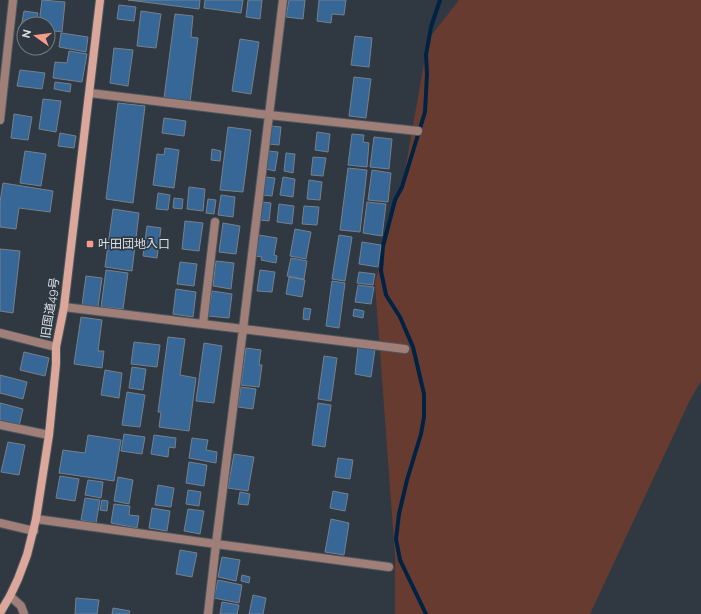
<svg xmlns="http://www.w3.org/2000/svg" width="701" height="614" font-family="Raleway,'Noto Sans JP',sans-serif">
<rect width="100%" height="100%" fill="#303942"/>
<path fill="#683b30" d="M459,0H701V381L690,400L590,614H395V556L375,283L405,171L428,40Z"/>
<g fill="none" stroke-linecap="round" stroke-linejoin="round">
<path stroke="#002243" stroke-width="4" d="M426,614L400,560L396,539L399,514L407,480L421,434L424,417V394L413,347L400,317L386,295L381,271L383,246L395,200L402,187L425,112L427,74L426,55L431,27L440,0"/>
</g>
<path fill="#366796" stroke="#76808b" d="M42,0L65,2L62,32L48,30V24H39Z
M128,0H200L199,9Z
M205,0H243L241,13L204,8Z
M248,0H262L260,19L246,17Z
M289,0H305L303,19L286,17Z
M319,0H346L344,15L332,14L331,23L317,21Z
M119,5L136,7L134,21L117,19Z
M24,11L38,13L36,24H24V34H20Z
M141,11L161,14L156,48L137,46Z
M175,14L193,16L191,37L198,38L190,102L164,98Z
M61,33L88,37L86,52L59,47Z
M355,36L372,38L369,67L351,65Z
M240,39L259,42L251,94L232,91Z
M114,48L133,50L128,86L110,83Z
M69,51L87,54L82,82L53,78L55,62L67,63Z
M20,70L45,73L42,89L17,86Z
M354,77L371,79L366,118L349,116Z
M55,82L71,84L70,92L54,89Z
M43,99L61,101L56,132L39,129Z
M118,103L145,106L133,203L106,199Z
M14,114L32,117L28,140L11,138Z
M164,118L186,121L184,136L162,133Z
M271,126L281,127L279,145L269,144Z
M228,127L251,130L243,192L220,190Z
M317,132L330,134L328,152L315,150Z
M60,133L76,136L74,148L58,146Z
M352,134L364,135L363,142L369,143L367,167L348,165Z
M374,137L392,139L389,169L370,167Z
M165,148L179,150L174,188L153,185L157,154L164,155Z
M212,149L221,151L220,161L211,160Z
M25,151L46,154L41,186L20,183Z
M268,151L278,152L275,171L266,169Z
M286,153L295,154L293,173L284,171Z
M313,157L326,158L323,176L311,175Z
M348,168L367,170L360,232L340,230Z
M372,170L391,173L388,202L368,200Z
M265,177L275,178L272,196L263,195Z
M283,177L295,179L293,197L280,195Z
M309,180L322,182L320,200L307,199Z
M3,183L53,191L50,212L19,208L16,229L0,227V202Z
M189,187L205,189L203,211L187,209Z
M158,193L170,195L168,210L156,209Z
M221,195L235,197L233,217L218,215Z
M174,198L183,199L182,209L173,208Z
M208,199L216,200L214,214L206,213Z
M262,202L271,203L269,221L260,220Z
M367,202L386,204L382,236L363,233Z
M279,204L294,206L292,224L277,222Z
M304,206L319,207L317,225L302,224Z
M113,209L139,213L132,271L105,267Z
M185,221L203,223L199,251L182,249Z
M223,223L240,226L236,254L219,252Z
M147,226L161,228L157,258L143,256Z
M295,229L311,232L306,259L290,256Z
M259,235L277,238L274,255L277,256L276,263L261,260L262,257L255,256Z
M339,235L352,237L345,281L332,279Z
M362,242L381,245L378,267L359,264Z
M0,249L20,251L13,313L0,311Z
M291,258L307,261L304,279L287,276Z
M216,261L234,263L231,289L213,286Z
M180,262L197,264L194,286L177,284Z
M106,270L128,273L123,309L101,307Z
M260,270L275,272L272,292L257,291Z
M359,272L375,274L373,285L357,283Z
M86,276L102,278L98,307L82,305Z
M289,277L305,280L302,297L286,294Z
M332,281L345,283L339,328L326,326Z
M358,285L374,287L371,304L355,302Z
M176,289L196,292L193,317L173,314Z
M212,291L232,294L229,318L208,316Z
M304,308L311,309L309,320L303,319Z
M354,309L364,311L363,318L353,316Z
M81,317L102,320L98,351H104L102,368L74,364Z
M168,337L185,339L180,375L196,378L189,431L159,427L161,412H158Z
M134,342L160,345L157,367L131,364Z
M204,343L222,346L214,403L196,401Z
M358,347L375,349L371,377L355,374Z
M246,348L261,350L259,365H262L259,387L241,385Z
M24,352L49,358L45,376L20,370Z
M324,356L337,358L331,401L318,399Z
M132,367L146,369L143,390L129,388Z
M105,370L122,373L119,398L101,395Z
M0,375L27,382L23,399L0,393Z
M241,387L256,389L253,409L238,407Z
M127,392L145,395L140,427L122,425Z
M0,403L23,409L19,426L0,421Z
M318,403L331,405L325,447L312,445Z
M124,434L145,437L142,454L121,451Z
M88,435L121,440L114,481L59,473L63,450L85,453Z
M154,435L176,438L175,448L169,447L168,457L151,454Z
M192,438L208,440L206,450L217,452L216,463L189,458Z
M8,442L25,445L19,475L1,472Z
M234,454L254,457L248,491L228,488Z
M338,458L353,460L350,479L335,477Z
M189,462L207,465L204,486L186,483Z
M60,476L79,479L75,501L56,498Z
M118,477L133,480L129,504L114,501Z
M88,480L103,482L101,498L85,495Z
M158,485L174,488L171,507L155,505Z
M188,490L201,492L199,506L186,504Z
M333,491L348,494L345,511L330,508Z
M240,492L250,494L248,505L238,504Z
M85,498L100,500L96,523L81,520Z
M102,500L108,501L107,511L100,510Z
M114,504L130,506L129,515L139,516L137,528L111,523Z
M152,508L170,511L167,531L149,528Z
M188,509L204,511L200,534L184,531Z
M331,519L349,523L344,555L325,552Z
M180,550L197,553L192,577L176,574Z
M222,557L240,560L236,581L218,577Z
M242,575L250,577L249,583L241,581Z
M218,580L242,585L239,603L214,598Z
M253,595L266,598L263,614H249Z
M76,598L99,600L97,614H75Z
M222,602L239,605L237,614H220Z
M113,608L130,611L129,614H112Z"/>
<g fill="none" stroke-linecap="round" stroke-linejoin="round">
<g stroke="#4f575f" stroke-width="10">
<path id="street" d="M90,93L269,115L418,131
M0,120L13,0
M64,307L243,329L405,349
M203,324L215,222
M0,333L56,347
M0,425L49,435
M36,519L216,544L389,567
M0,523L34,531
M10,596L21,606L24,614
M208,614L216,544L243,329L283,0"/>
</g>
<g stroke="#4f575f" stroke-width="10">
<path id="secondary" d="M0,613L10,596L18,579L27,555L36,519L49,435L56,364V347L64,307L100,0"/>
</g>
<use href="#street" stroke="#9f7f77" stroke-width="8"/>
<use href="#secondary" stroke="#daa79a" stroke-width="8"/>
</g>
<rect fill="#f49e89" stroke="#303942" stroke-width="1.5" x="86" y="240" width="8" height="8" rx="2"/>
<g text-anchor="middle" stroke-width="3.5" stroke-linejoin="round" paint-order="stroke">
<g font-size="12" fill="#dae0e5" stroke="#303942" text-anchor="start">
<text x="98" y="248">叶田団地入口</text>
</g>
<g font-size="12" fill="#dae0e5" stroke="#303942">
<text transform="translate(50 308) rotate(-81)" y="4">旧国道49号</text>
</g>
</g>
<g transform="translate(36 36) rotate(284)"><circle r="19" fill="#303942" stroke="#747c83"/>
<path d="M0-3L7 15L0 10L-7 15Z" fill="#f49e89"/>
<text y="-6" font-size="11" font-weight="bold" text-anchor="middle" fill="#dae0e5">N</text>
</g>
</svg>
